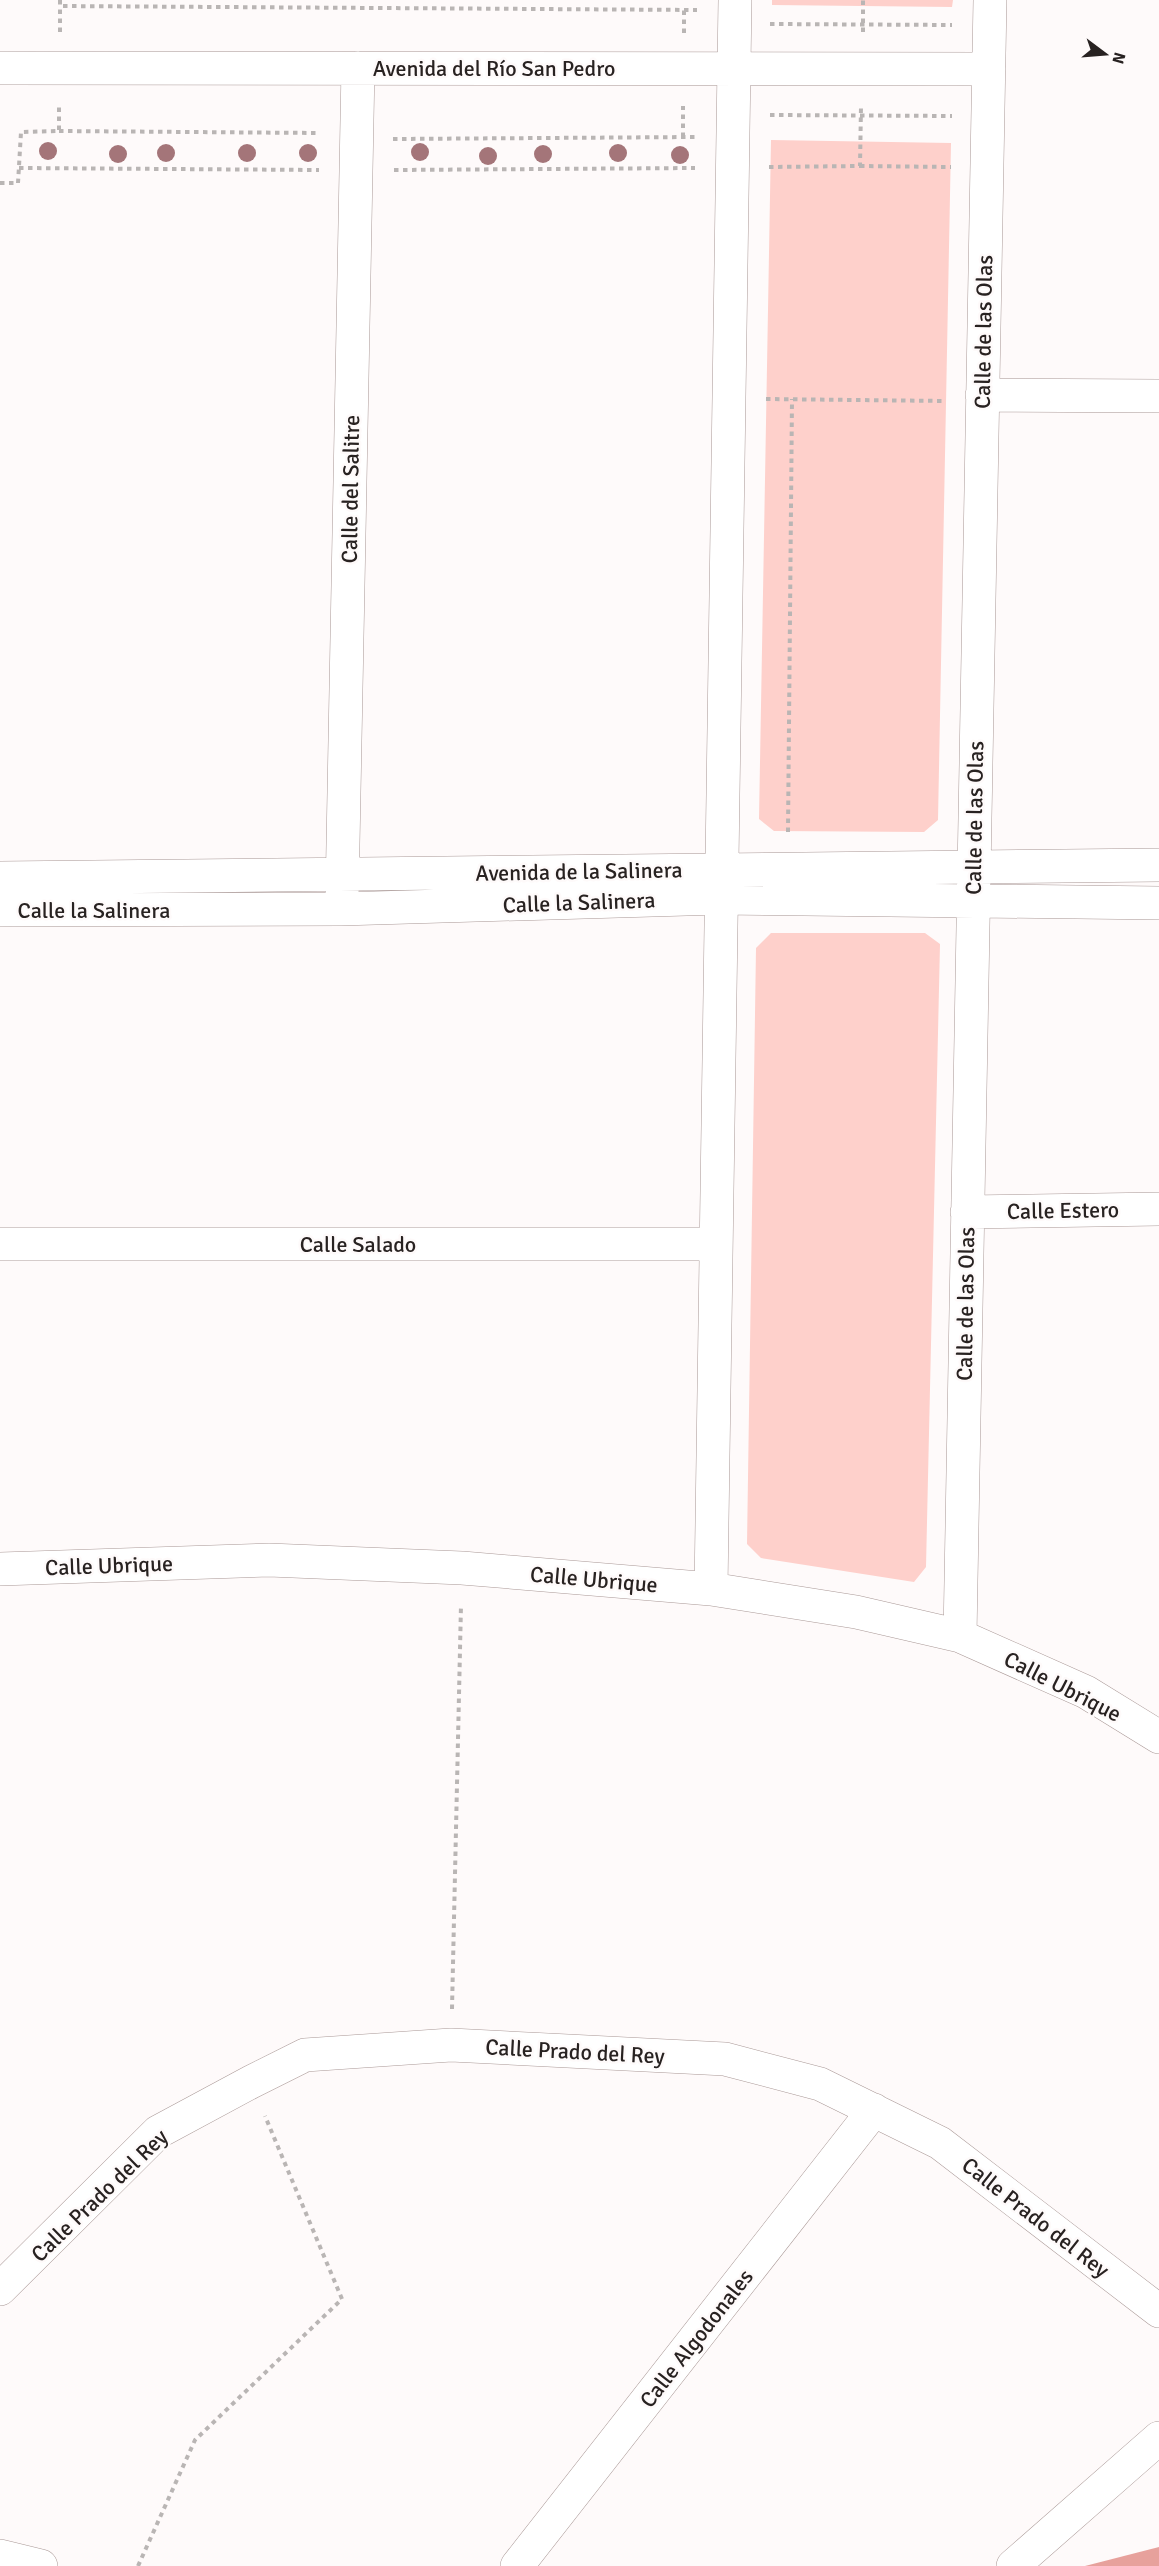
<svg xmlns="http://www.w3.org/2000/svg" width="1159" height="2566" font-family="Signika,sans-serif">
<rect width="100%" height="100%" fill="#fefafa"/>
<path fill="#fed0cb" d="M772,0H953L952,7L772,5Z
M771,140L951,143L938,820L924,832L774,831L759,819Z
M771,933H925L940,944L926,1567L914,1582L761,1558L747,1544L756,948Z"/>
<path fill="#e7a19c" d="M1159,2547V2566H1085Z"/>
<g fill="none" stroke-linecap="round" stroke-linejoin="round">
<g stroke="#aa9997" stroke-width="34">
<path id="street" d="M0,68L989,69
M982,395L1159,396
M0,878L1159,865
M342,896L358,68
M0,910L341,909L720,898L1159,903
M967,1212L1159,1209
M0,1244H716
M0,1569L269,1560L462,1568L711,1589L856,1612L960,1636L1086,1692L1159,1737
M711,1589L735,0
M960,1636L990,0
M0,2289L158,2132L251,2082L305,2055L451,2045L725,2059L820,2084L940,2143L1159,2311
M0,2556L41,2566
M517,2566L874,2110
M1013,2566L1159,2438"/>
</g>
<path stroke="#b9b5b4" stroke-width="4" stroke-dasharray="4.5 4.5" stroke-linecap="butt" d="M60,0V6L697,10
M770,24L952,25
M60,32V6
M863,32V0
M684,33V9
M770,115L952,116
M59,131L319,133
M683,137V106
M393,139L695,137
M860,166L951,167
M769,167L860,166L861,106
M19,168L319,170
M394,170L695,168
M0,183H18L21,132L59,131V105
M766,399L945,401
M788,832L792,399
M452,2009L461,1605
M138,2566L195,2440L342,2299L265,2116"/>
<use href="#street" stroke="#fff" stroke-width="33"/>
</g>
<g fill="#a47579">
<circle cx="48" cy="151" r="9"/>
<circle cx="420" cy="152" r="9"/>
<circle cx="166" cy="153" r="9"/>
<circle cx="247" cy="153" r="9"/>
<circle cx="308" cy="153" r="9"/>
<circle cx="618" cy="153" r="9"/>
<circle cx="118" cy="154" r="9"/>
<circle cx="543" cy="154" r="9"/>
<circle cx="680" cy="155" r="9"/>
<circle cx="488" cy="156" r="9"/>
</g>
<g text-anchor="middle" stroke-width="5" stroke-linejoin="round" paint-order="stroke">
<g font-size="22" fill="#282221" stroke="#fefafa">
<text x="494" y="76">Avenida del Río San Pedro</text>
<text transform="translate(983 332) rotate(-89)" y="8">Calle de las Olas</text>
<text transform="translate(350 489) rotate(-89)" y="8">Calle del Salitre</text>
<text transform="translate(974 818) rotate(-89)" y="8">Calle de las Olas</text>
<text transform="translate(579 871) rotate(-1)" y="8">Avenida de la Salinera</text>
<text transform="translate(579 902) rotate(-2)" y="8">Calle la Salinera</text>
<text x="94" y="918">Calle la Salinera</text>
<text transform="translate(1063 1210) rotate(-1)" y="8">Calle Estero</text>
<text x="358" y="1252">Calle Salado</text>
<text transform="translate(965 1304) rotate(-89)" y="8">Calle de las Olas</text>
<text transform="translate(109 1565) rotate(-2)" y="8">Calle Ubrique</text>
<text transform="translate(594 1579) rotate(5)" y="8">Calle Ubrique</text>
<text transform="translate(1063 1686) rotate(27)" y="8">Calle Ubrique</text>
<text transform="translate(575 2051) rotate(3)" y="8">Calle Prado del Rey</text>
<text transform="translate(99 2195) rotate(-44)" y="8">Calle Prado del Rey</text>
<text transform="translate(1036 2217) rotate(38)" y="8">Calle Prado del Rey</text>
<text transform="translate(696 2338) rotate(-52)" y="8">Calle Algodonales</text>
</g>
</g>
<g transform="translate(1105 54) rotate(106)" stroke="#fefafa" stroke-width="4.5" paint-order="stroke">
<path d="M0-4.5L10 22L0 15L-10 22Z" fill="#282221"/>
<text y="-9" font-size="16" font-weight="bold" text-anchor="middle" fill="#282221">N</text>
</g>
</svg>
